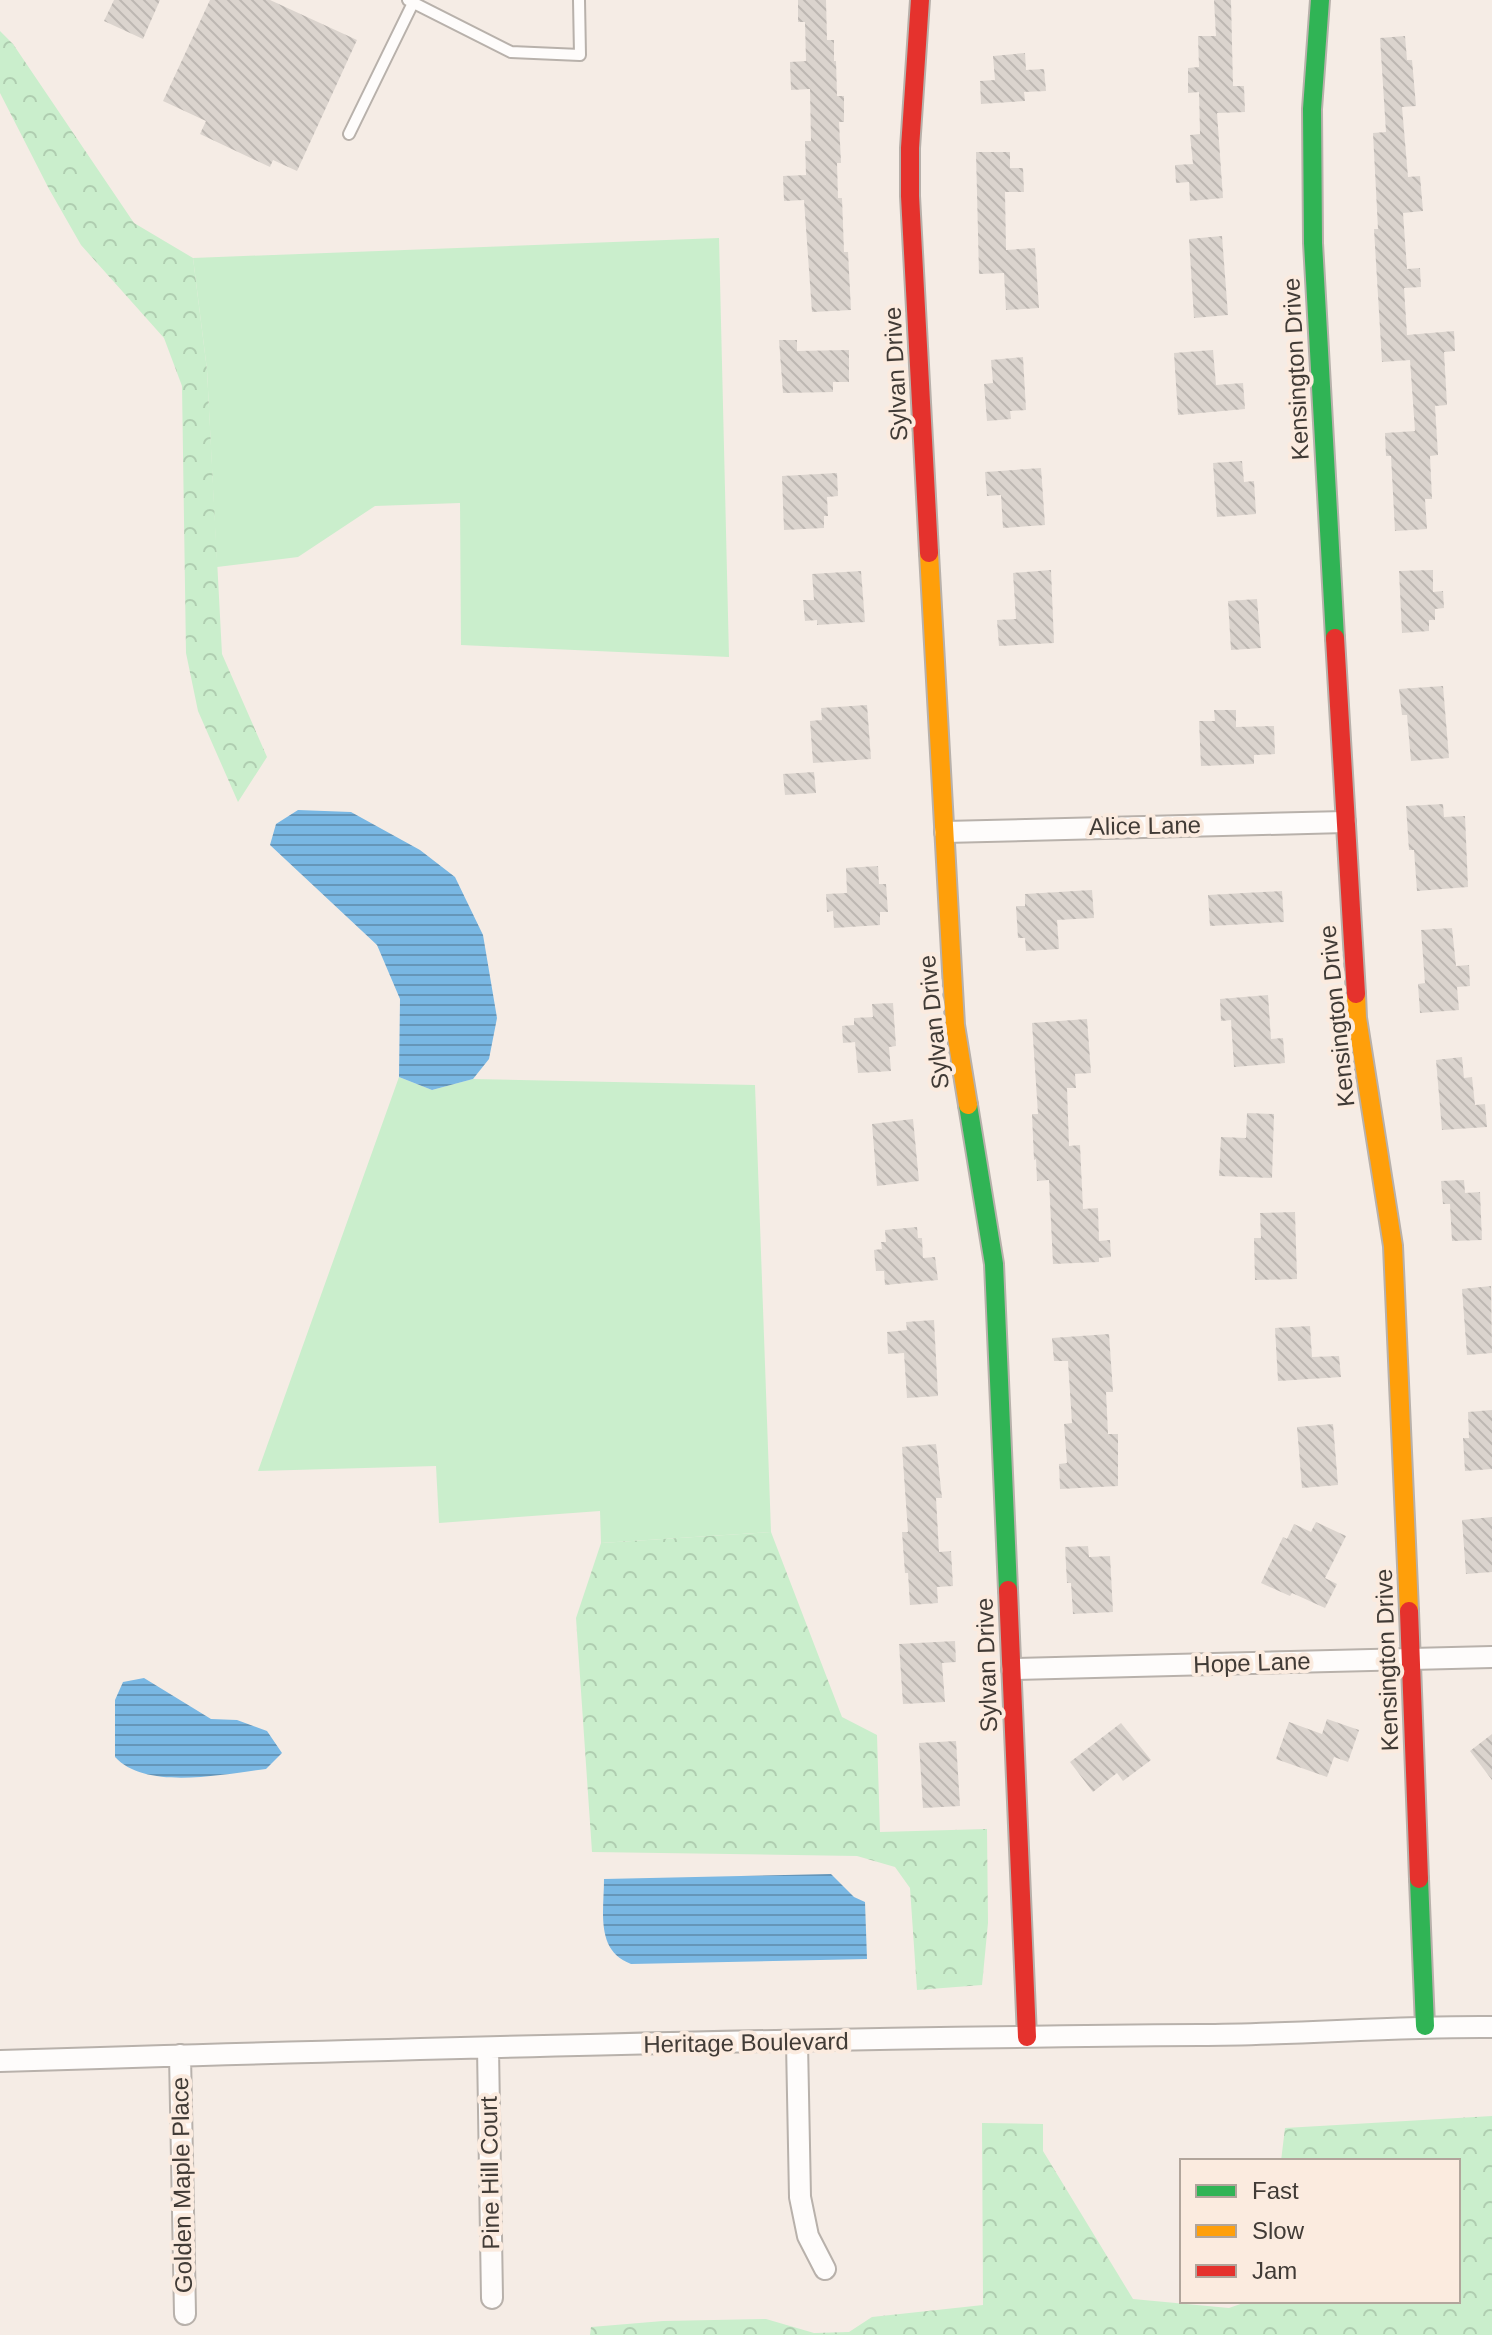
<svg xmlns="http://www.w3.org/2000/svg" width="1492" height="2335" font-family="Arial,sans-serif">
<defs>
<pattern id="forest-crowns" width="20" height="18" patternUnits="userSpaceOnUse" patternTransform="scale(2)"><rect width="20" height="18" fill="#caeecc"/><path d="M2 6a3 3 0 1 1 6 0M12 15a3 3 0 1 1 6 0" fill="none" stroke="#afcdb0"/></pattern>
<pattern id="water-rules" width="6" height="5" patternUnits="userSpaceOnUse" patternTransform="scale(2)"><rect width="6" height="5" fill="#79b7e3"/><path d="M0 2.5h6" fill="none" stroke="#6596b9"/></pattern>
<pattern id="building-back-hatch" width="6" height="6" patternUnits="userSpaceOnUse" patternTransform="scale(2)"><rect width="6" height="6" fill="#dbd4ce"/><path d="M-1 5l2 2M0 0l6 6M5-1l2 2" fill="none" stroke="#bdb7b2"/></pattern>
</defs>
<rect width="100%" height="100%" fill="#f5ece5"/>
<path fill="#caeecc" d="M719,238L729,657L461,645L460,503L375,506L298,557L217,567L207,370L193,258Z
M399,1077L432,1090L473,1079L755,1085L771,1532L601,1543L600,1511L439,1523L436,1466L258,1471Z"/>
<path fill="url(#forest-crowns)" d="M0,31L13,44L134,223L193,258L207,370L222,654L267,757L238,802L198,711L186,653L182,386L164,338L81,245L49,189L0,93Z
M771,1532L842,1717L877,1735L880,1832L987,1829L988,1923L982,1985L917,1990L910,1888L895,1867L857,1856L592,1852L576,1618L601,1543Z
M1492,2116V2335H590L591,2327L663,2321L766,2319L814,2333L849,2332L872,2317L983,2305L982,2123L1043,2124V2151L1133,2299L1229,2308L1249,2301H1458V2161H1281L1285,2128Z"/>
<path fill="url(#water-rules)" d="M298,810L351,812L420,850L455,877L483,935L497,1018L489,1059L473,1079L432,1090L399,1077L400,999L377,945L270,845L276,824Z
M144,1678L211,1719L237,1720L267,1731L282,1753L266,1769C224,1774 146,1791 115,1757V1700L123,1682Z
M831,1874L854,1897L865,1902L867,1959L631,1964C595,1951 604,1911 604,1879Z"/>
<path fill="url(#building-back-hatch)" d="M114,0H160L143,39L104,21Z
M210,0H270L357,40L297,171L273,160L270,167L200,134L206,121L163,101Z
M798,0H826L827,40H834V61H836L837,96H844V122H839L841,163H837L838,198H842L844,252H848L851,310L812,312L804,200L784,201L783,176L806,175L805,141H811L810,89L791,90L790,62L806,61L805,22H798Z
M1214,0H1231L1233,86H1244L1245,112L1217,113L1223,198L1190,201L1189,182L1176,183L1175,165L1193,164L1190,135L1200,134L1199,92L1188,93V68L1199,67L1198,36H1216Z
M1405,36L1407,60H1412L1416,106L1402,107L1408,177L1420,176L1423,211L1403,213L1407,269L1420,268L1421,287L1404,288L1407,335L1454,331L1455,351L1444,352L1447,405L1435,406L1438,455L1430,456L1432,499H1425L1427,529L1395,531L1391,456H1386L1385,433L1415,431L1410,360L1382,362L1374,229H1378L1373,133L1386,132L1380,38Z
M1025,53L1026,70L1044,69L1046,91L1024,92L1025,101L981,104L980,81L995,80L993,56Z
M976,152H1010V168H1023L1024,192H1005L1006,250L1035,248L1039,308L1006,310L1004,273L979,274Z
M1222,236L1228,315L1194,318L1189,239Z
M779,340H797V351L849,350V382H833V392L783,393Z
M1213,350L1216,385L1243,383L1245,409L1178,415L1174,353Z
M1023,357L1026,410L1010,411L1011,419L987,421L984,384L993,383L991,360Z
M1242,461L1244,482L1254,481L1256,514L1217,517L1213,463Z
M1041,468L1045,525L1003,528L1001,495L987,496L985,472Z
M837,473L838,496L827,497L828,516H824V528L784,530L782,476Z
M1051,570L1054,643L999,646L997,620L1016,619L1013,573Z
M1433,570V592L1443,591L1444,608L1435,609V620H1429V631L1402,633L1399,571Z
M861,571L865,622L817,625V620L805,621L803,600H814L812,574Z
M1257,599L1261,648L1231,650L1228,601Z
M1443,686L1449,758L1411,761L1407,715H1402L1399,689Z
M867,705L871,759L813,763L810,721L822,720L821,708Z
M1214,710H1236V727L1274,726L1275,754L1254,755V764L1201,766L1199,721H1215Z
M814,772L816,793L785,795L783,774Z
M1443,804L1444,817L1465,816L1468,887L1417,891L1414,850H1409L1406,806Z
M878,866L879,884H886L888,912H880V925L834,928L833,911L827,912L826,894L847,893L846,868Z
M1092,890L1094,918L1057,920L1059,949L1026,951L1025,938H1018L1016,906H1025V894Z
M1282,891L1284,922L1210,926L1208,895Z
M1452,928L1456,966L1469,965L1470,986L1457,987L1459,1010L1420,1013L1418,984L1425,983L1421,930Z
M1268,995L1271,1039L1283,1038L1285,1063L1234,1067L1231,1020L1221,1021L1220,999Z
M893,1003L896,1046L889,1047L891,1071L858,1073L855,1042L843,1043L842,1026L854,1025V1018L873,1017L872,1004Z
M1087,1019L1091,1073L1075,1074L1076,1088H1067L1069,1146L1080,1145L1083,1209L1098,1208L1099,1241L1110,1240L1111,1257L1099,1258V1262L1053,1264L1049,1180L1037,1181L1036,1159L1034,1160L1032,1114H1038L1032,1023Z
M1462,1057L1464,1078L1472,1077L1475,1105L1485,1104L1487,1127L1442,1130L1436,1060Z
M1247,1113L1274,1114L1272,1178L1219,1176L1221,1137L1246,1138Z
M913,1119L919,1181L877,1186L872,1124Z
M1464,1180L1465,1193L1480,1192L1482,1240L1452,1241L1450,1204H1443L1441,1181Z
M1295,1212L1297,1279L1255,1280L1254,1238H1261L1260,1213Z
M917,1227L918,1238H922L923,1258L935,1257L938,1280L885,1285L884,1271H876L874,1250L882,1249L881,1242H886L885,1230Z
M1491,1286L1492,1353L1467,1355L1462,1289Z
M934,1320L938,1396L907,1398L904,1353L888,1354L887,1332L907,1330L906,1322Z
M1310,1326L1312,1357L1339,1356L1341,1377L1278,1381L1275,1328Z
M1109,1334L1113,1392H1106L1108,1434H1118V1486L1060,1489L1059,1464L1067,1463L1064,1424L1072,1423L1068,1361H1054L1052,1338Z
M1492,1410V1469L1465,1471L1463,1438H1469L1468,1412Z
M1333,1424L1338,1485L1302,1488L1297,1427Z
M936,1444L942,1498H936L939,1552L951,1551L953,1586L937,1587L938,1603L910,1605L908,1573H905L902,1532H908L902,1447Z
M1492,1517V1572L1466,1574L1462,1520Z
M1316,1522L1346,1536L1325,1578L1337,1584L1325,1608L1292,1593L1290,1596L1261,1583L1283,1537L1287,1539L1294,1524L1311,1532Z
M1088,1546L1089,1557L1110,1556L1113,1612L1073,1614L1071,1583H1067L1065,1547Z
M955,1641L956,1662L942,1663L945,1702L903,1704L899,1644Z
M1327,1719L1359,1730L1348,1762L1334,1757L1327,1777L1276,1759L1289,1722L1322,1734Z
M1121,1723L1151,1760L1123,1781L1117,1773L1093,1792L1070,1762Z
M1492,1734V1780L1470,1751Z
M956,1741L960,1806L923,1808L919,1743Z"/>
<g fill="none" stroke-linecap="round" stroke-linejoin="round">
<g stroke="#b8b1ab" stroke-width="14">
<path id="lane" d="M408,0L511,52L580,55L579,0
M349,134L413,3"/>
</g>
<g stroke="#b8b1ab" stroke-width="24">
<path id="street" d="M945,832L1345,822
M1012,1669L1492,1657
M797,2043L800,2197L808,2236L825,2269
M488,2048L492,2298
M180,2055L185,2314
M0,2061C400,2049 800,2038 1200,2035C1297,2035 1394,2026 1492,2027"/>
</g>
<g stroke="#b8b1ab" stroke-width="22">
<path id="fast" d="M1320,0L1312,109L1313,243L1335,638
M968,1105L994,1264L1008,1590
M1419,1879L1425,2026"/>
</g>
<g stroke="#b8b1ab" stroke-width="22">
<path id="slow" d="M929,553L955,1025L968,1105
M1356,994L1357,1018L1393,1246L1409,1611"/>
</g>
<g stroke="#b8b1ab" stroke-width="22">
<path id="jam" d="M920,0L910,148V196L929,553
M1335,638L1356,994
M1008,1590L1027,2037
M1409,1611L1419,1879"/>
</g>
<use href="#lane" stroke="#fefcfb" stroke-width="10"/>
<use href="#street" stroke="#fefcfb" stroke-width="20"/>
<use href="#fast" stroke="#30b455" stroke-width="18"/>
<use href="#slow" stroke="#ff9f0a" stroke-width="18"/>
<use href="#jam" stroke="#e5322d" stroke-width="18"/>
</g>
<g text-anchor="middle" stroke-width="8" stroke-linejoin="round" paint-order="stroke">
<g font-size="24" fill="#413b36" stroke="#fbebdf">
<text transform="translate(1296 369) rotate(-93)" y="8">Kensington Drive</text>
<text transform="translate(896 374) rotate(-93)" y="8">Sylvan Drive</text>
<text transform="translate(1145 826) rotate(-1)" y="8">Alice Lane</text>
<text transform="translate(1337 1016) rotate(-96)" y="8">Kensington Drive</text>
<text transform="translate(934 1022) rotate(-96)" y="8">Sylvan Drive</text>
<text transform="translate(1387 1660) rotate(-92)" y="8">Kensington Drive</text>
<text transform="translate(1252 1663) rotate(-2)" y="8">Hope Lane</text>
<text transform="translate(987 1665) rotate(-92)" y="8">Sylvan Drive</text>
<text transform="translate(746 2043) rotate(-1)" y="8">Heritage Boulevard</text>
<text transform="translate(490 2173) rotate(-91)" y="8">Pine Hill Court</text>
<text transform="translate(182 2185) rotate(-91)" y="8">Golden Maple Place</text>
</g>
</g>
<rect x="1180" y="2159" width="280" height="144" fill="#fbebdf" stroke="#b1a59b" stroke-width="2"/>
<rect x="1196" y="2185" width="40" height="12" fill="#30b455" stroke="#b1a59b" stroke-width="2"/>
<text x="1252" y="2199" font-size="24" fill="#413b36">Fast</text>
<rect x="1196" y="2225" width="40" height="12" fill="#ff9f0a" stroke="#b1a59b" stroke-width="2"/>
<text x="1252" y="2239" font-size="24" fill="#413b36">Slow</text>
<rect x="1196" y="2265" width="40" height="12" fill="#e5322d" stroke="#b1a59b" stroke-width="2"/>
<text x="1252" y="2279" font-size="24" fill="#413b36">Jam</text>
</svg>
